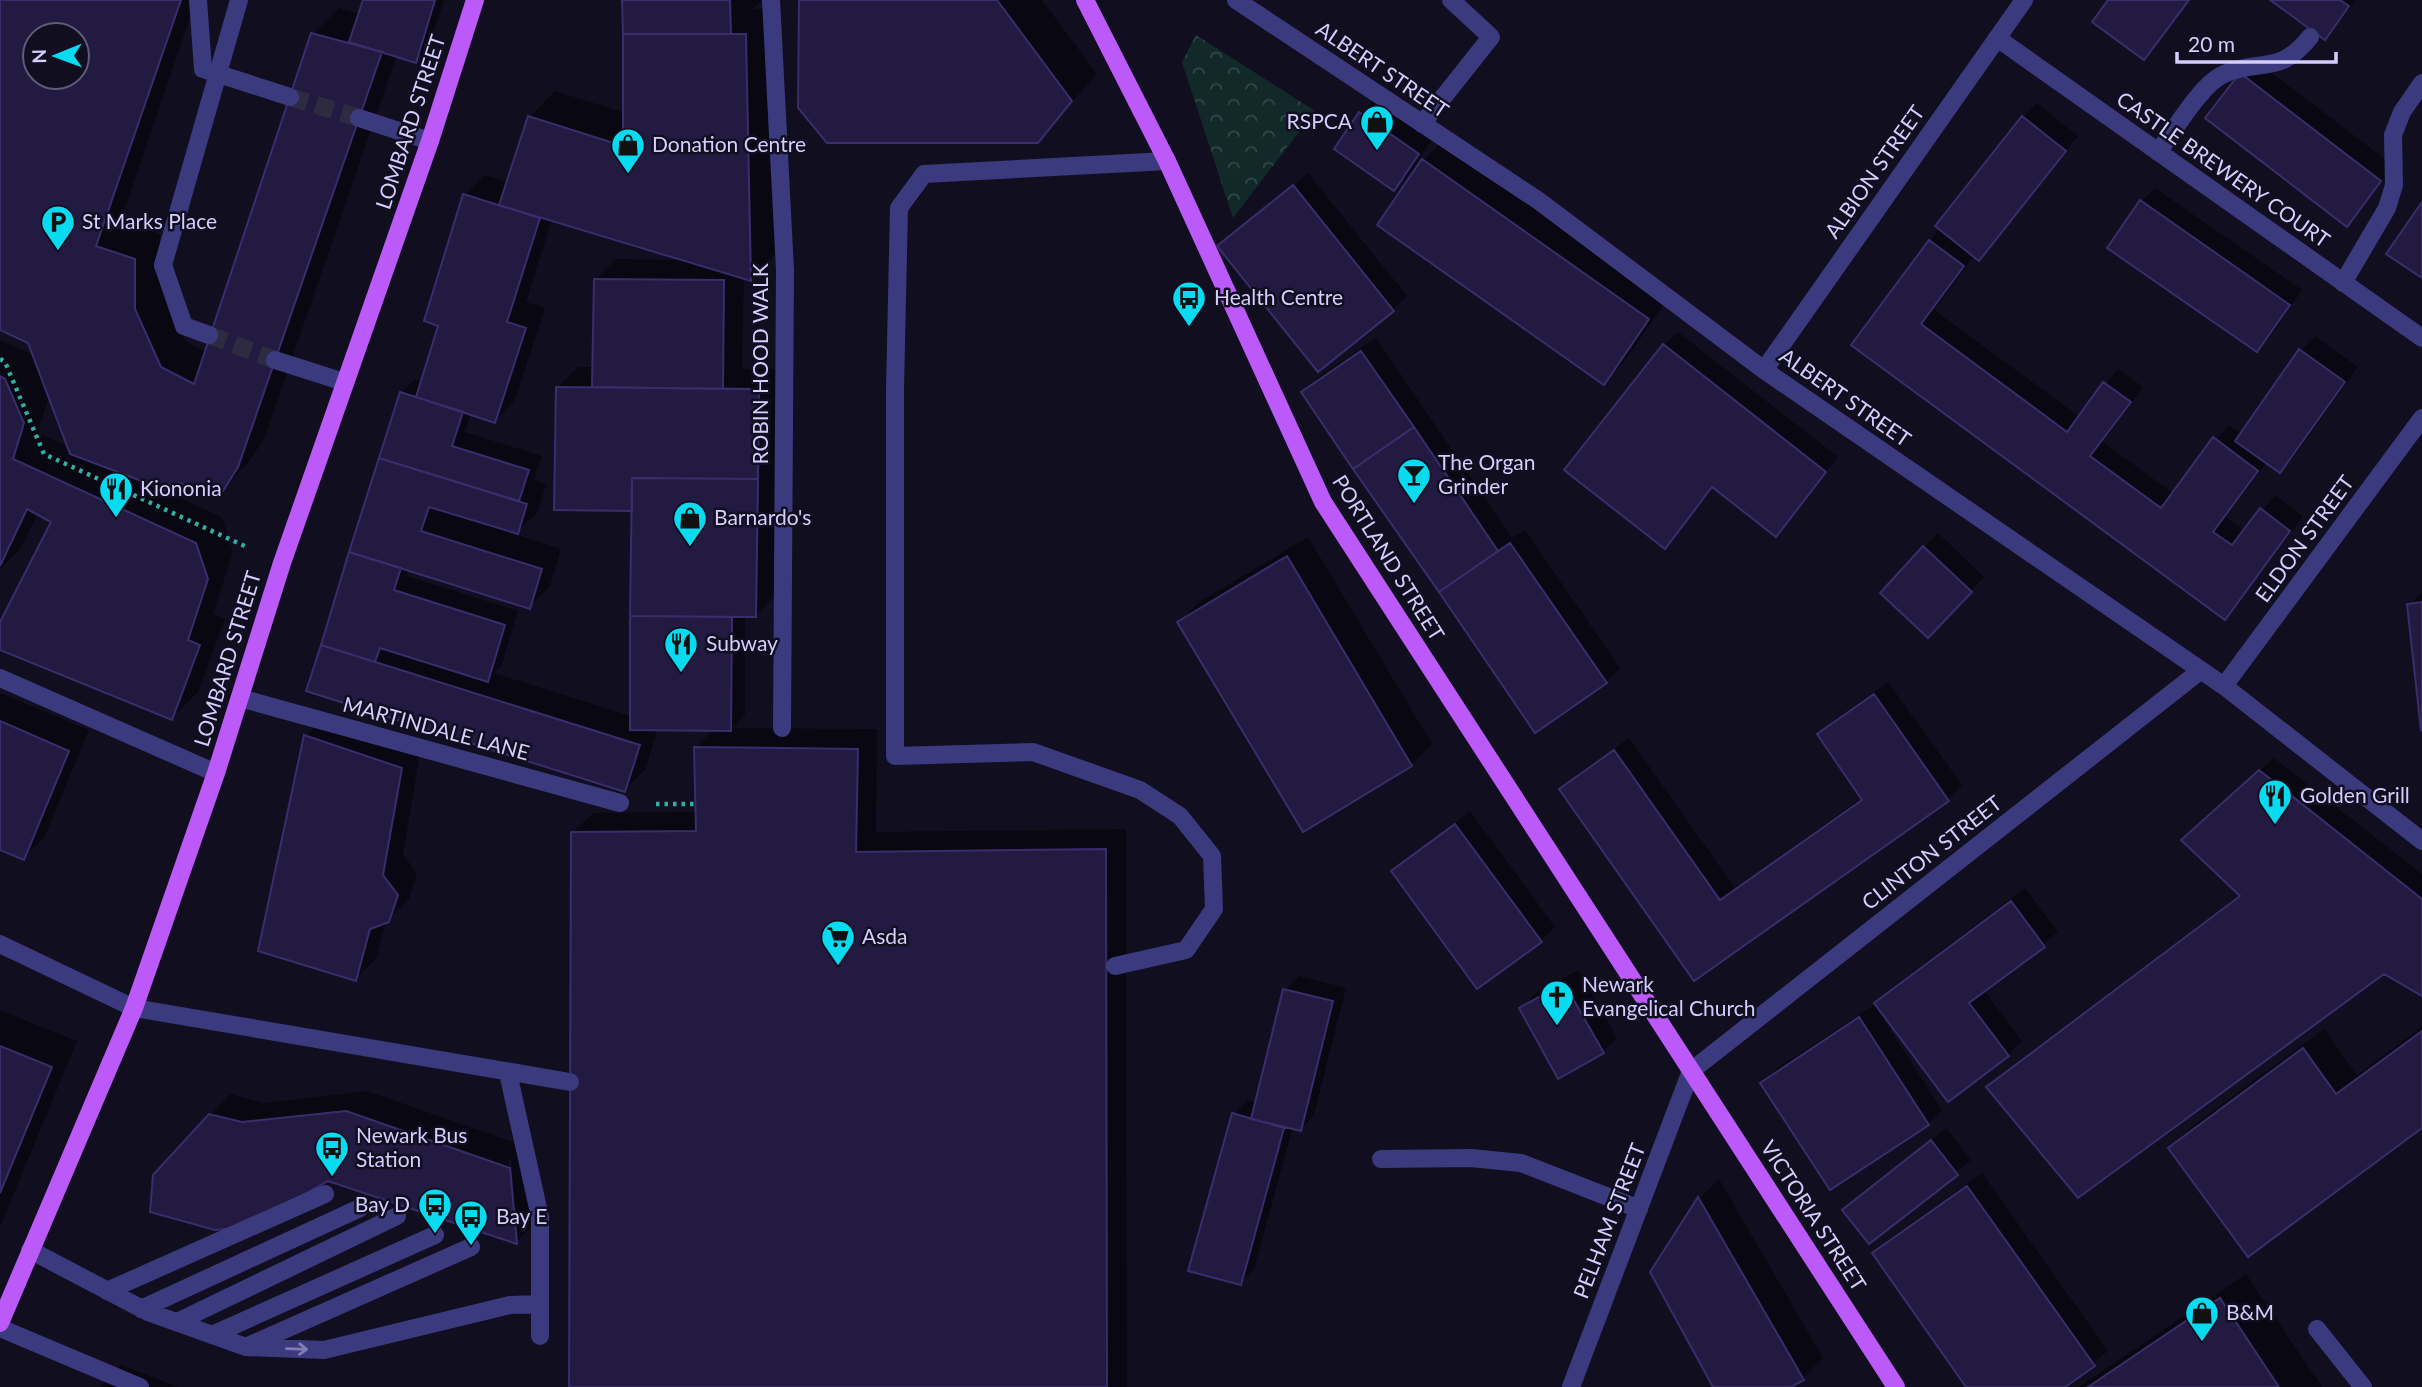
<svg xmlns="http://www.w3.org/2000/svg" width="2422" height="1387" font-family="Lato,sans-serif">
<defs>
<pattern id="park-crowns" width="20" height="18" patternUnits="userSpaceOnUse" patternTransform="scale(1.75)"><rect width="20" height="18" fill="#112a29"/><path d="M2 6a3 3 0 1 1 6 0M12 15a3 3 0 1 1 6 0" fill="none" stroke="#334849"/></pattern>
</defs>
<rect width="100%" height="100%" fill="#110e20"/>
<path fill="url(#park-crowns)" d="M1196,35L1315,111L1233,218L1182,62Z"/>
<path fill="#0007" fill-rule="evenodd" d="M0,0H196L121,220L160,234V283L186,342L206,352L313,34L339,8L360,14L365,0H444L429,47L415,61L397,55L264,439L248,463L222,490L181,482L172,491L163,487L162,490L222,517L233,552L213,614L225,619L198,692L172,718L0,648V626L54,521L38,513L21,548L0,569V340L34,355L29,342L0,328ZM35,35H77V77H35ZM49,395L69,447L38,433Z
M623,0H762L753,9H771L776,253L750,279L744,277L742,369H779L781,590L755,616H745V715L732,728L877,729L876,832L1126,829L1127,1387H571L572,833L593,813L697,812L695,748L714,729L658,728L645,770L624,790L308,690L401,393L415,379L422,382L440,325L465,195L485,175L508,182L530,117L555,91L625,113ZM552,219L683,260L616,259L595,280L594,367H578L557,388L634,509L631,716L494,673L501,666L518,611L407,576L409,569L529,607L550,586L561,549L515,534L538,512L546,484L534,480L542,456L465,432L471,413L495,421L515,400L545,308L526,302Z
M801,0H1042L1097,74L1037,141Z
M2110,0H2190L2144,58Z
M2273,0H2356L2325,37Z
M2255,60L2394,166L2347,224L2208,118Z
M1374,100L1432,140L1408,175L1394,189L1360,114Z
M2037,103L2078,136L1993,244L1979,258L1975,255L1934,310L2080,417L2118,369L2143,387L2103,442L2174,494L2228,425L2241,434L2301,350L2315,336L2358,367L2294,457L2280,471L2267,462L2226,517L2245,531L2275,495L2303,516L2238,604L2225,618L1853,344L2023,117Z
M1444,140L1668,298L1624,362L1603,382L1424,160Z
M1308,173L1407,296L1393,310L1219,246Z
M2155,188L2302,290L2271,336L2257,350L2141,202Z
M1678,332L1838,457L1776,535L1714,487L1665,547L1664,345Z
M1376,338L1512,538L1525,530L1620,668L1606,682L1535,731L1303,392L1317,378Z
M1938,533L1984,577L1942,622L1882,593Z
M1308,537L1432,744L1411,765L1304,829L1179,622L1199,602Z
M2422,592V724L2409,605Z
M1888,682L1962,785L1948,799L1695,978L1562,789L1576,775L1629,738L1735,888L1863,797L1819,735L1833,721Z
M0,693L89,730L44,838L23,858L0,849Z
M326,716L421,747L403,854L417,874L409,899L386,921L376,959L355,979L306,736Z
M2274,758L2422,874V994L2383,972L1988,1087L2002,1073L2241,894L2197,826Z
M1470,811L1555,927L1541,941L1394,871Z
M2025,888L2058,932L1984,990L2022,1041L2008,1055L1875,1006L1942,1110L1928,1124L1762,1083L1776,1069L1874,1005L1890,989Z
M1578,970L1617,1038L1603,1052L1521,1008L1535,994Z
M1299,976L1346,988L1314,1115L1300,1129L1293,1127L1254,1269L1240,1283L1234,1114L1248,1100L1257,1103L1285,990Z
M0,1010L77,1041L0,1227Z
M2422,1027V1126L2170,1148L2190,1128L2324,1029L2357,1075Z
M367,1091L530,1148L537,1222L516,1242L328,1179L210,1115L231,1094L263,1103ZM511,1159L516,1216H513L508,1160Z
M1946,1128L1971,1160L1870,1242L1844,1210Z
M1982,1173L2108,1351L2062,1387H1969L1874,1254L1888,1240Z
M1719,1179L1823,1358L1803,1378L1787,1387H1715L1652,1272L1699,1199Z
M2246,1274L2322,1387H2079Z
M121,1365L179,1387H100Z"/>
<path fill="#221a40" stroke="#392d6c" stroke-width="2" fill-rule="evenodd" d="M0,0H181L96,246L135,259V309L161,367L194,384L311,33L382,52L238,467L223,491L215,494L179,483L173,493L70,454L28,343L0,330ZM35,35H77V77H35Z
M363,0H435L416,63L349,42Z
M622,0H730L731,34H623Z
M799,0H997L1072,101L1038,143H827L798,108Z
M2108,0H2189L2144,60L2092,22Z
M2270,0H2340L2349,6L2325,40Z
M623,34H746L751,281L499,205L528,116L623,146Z
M2240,73L2381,181L2347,227L2205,118Z
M1359,112L1419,154L1394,191L1334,149Z
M2022,116L2066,151L1979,261L1935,226Z
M1422,159L1649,319L1604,385L1377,225Z
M1293,185L1394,311L1318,372L1217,246Z
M463,194L540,218L507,322L526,328L495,423L416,397L438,326L424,321Z
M2140,200L2290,305L2257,352L2107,248Z
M2422,202V278L2386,254Z
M1929,240L1964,266L1921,324L2067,432L2103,382L2131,402L2090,456L2161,508L2213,437L2258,471L2213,532L2232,545L2260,508L2290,531L2225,620L1851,345Z
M594,279L724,280L723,389L592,387Z
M1663,344L1826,472L1776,537L1712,487L1665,549L1564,470Z
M2299,349L2345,382L2280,473L2235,441Z
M1361,351L1414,427L1353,469L1301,392Z
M0,376L5,379L24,423L13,459L196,543L208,579L188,640L200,645L172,720L0,650V622L51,522L27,509L0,566Z
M556,387L759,389L758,479L632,478V511L554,510Z
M400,392L463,412L452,446L529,470L519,501L379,458Z
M1414,427L1498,551L1439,592L1353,469Z
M379,458L527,504L518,534L429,507L421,531L542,569L530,609L349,552Z
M632,478L758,479L756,617L630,616Z
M1510,543L1607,683L1535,733L1439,592Z
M1923,546L1972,592L1928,638L1880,593Z
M349,552L401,568L394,590L505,625L488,682L380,648L375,662L321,645Z
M1287,556L1412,766L1303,832L1177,622Z
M2422,602V730H2421L2407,604Z
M630,616L732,617L731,731L630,730Z
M321,645L640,745L625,792L306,691Z
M1874,694L1949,801L1694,981L1559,789L1614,750L1720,900L1862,800L1817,734Z
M0,721L69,751L24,860L0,850Z
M304,735L402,768L383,875L398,895L389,922L370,929L356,981L258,951Z
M694,747L858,749L856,852L1106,849L1107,1387H569L571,832L696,831Z
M2259,770L2422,899V996L2384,974L2078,1198L1986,1087L2240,896L2181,840Z
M1455,824L1542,942L1477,989L1391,871Z
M2011,901L2045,947L1969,1003L2009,1056L1948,1102L1874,1003Z
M1564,983L1604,1053L1558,1079L1519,1008Z
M1283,989L1333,1001L1301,1131L1251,1119Z
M1859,1017L1929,1125L1830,1190L1760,1083Z
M2422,1031V1128L2248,1257L2168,1148L2303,1048L2336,1094Z
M0,1046L52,1067L0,1193Z
M346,1111L510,1168L517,1244L328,1181L245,1227L215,1230L150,1212L153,1175L209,1114L242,1122Z
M1232,1113L1284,1128L1241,1285L1188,1271Z
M1931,1140L1958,1175L1869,1244L1842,1210Z
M1967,1186L2095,1366L2065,1387H1966L1872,1253Z
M1698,1197L1804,1380L1791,1387H1713L1650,1272Z
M2220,1298L2279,1387H2088Z"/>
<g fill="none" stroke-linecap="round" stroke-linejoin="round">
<path stroke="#2e2b41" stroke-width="18" stroke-dasharray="18 9" stroke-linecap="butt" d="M290,97L359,118
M209,335L275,360"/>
<path stroke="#32aea5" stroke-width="4.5" stroke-dasharray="3.5 5" stroke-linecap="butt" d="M0,359L5,362L44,454L249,548
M656,804H695"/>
<path stroke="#3c3a7e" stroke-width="18" d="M198,0L203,69L290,97
M771,0L785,270L782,728
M1236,0L1539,201L1764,370L2224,686L2422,841
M1997,38L2422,338
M359,118L430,141
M1422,124L1491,37L1451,0
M2158,152C2174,131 2201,84 2224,74C2262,58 2279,76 2310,37
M163,265L184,326L209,335
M2343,283L2387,208L2394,185L2393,135L2402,112L2422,83
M275,360L344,382
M1764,370L2024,0
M0,678L216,773
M2224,686L2422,418
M240,698L620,803
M0,944L134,1008L570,1082
M1115,966L1186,950L1214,909L1212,856L1180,816L1140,790L1033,752L895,756V389L899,208L924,174L1167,161
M508,1073L540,1217V1336
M1381,1159L1471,1158L1521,1163L1639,1209
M30,1250L148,1312L246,1347L324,1350L510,1305L540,1304
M107,1291L325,1194
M141,1309L360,1208
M177,1322L397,1216
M0,1328L140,1387
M2317,1329L2363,1387
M212,1335L435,1235
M250,1345L471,1247
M1571,1387L1691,1071L2200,671"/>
<path stroke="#bc59f9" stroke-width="18" d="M1085,0L1167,161L1323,502L1896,1387
M0,1323L134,1008L216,773L282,563L430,141L475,0"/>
<path stroke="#3c3a7e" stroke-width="18" d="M163,265L239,0"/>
</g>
<defs><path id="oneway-shaft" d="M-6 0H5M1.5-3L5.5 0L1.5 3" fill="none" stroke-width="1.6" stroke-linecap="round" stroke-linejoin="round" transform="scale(1.75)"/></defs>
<use stroke="#807db7" href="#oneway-shaft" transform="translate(297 1349) rotate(2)"/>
<defs>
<g id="shop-pin" transform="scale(1.75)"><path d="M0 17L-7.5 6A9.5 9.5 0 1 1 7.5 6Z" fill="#08dbf0" stroke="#110e20"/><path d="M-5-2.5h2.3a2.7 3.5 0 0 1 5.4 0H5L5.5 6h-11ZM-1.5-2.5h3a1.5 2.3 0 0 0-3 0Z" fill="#111"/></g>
<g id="parking-pin" transform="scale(1.75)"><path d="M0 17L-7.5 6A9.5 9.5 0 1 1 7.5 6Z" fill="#08dbf0" stroke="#110e20"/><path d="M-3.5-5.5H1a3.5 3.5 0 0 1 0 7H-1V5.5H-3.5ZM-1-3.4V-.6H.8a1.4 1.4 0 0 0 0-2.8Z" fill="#111"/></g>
<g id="bus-pin" transform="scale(1.75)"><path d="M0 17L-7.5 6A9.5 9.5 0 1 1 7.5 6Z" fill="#08dbf0" stroke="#110e20"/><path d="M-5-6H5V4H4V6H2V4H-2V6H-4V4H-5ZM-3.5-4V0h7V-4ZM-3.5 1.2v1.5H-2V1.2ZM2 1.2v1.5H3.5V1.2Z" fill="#111"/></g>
<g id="bar-pin" transform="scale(1.75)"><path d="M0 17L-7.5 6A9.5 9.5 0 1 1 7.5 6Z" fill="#08dbf0" stroke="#110e20"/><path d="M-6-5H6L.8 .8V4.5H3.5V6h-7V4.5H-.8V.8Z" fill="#111"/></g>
<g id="restaurant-pin" transform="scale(1.75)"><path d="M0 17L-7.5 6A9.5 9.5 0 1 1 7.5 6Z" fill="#08dbf0" stroke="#110e20"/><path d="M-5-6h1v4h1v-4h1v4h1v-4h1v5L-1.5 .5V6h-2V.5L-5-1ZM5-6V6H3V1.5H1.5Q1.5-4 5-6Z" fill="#111"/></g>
<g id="supermarket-pin" transform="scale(1.75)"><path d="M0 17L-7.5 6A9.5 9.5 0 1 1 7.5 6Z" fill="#08dbf0" stroke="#110e20"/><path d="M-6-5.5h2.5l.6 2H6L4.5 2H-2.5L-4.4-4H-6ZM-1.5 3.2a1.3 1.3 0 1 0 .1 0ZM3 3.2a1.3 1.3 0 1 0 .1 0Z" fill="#111"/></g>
<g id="church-pin" transform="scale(1.75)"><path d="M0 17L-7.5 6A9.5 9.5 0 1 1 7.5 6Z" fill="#08dbf0" stroke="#110e20"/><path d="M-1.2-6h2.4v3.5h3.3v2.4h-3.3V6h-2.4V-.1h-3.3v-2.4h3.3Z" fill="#111"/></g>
</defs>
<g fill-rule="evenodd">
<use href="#shop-pin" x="1377" y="122"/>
<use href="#shop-pin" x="628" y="145"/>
<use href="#parking-pin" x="58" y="222"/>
<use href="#bus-pin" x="1189" y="298"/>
<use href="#bar-pin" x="1414" y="475"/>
<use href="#restaurant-pin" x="116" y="489"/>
<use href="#shop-pin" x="690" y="518"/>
<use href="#restaurant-pin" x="681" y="644"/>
<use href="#restaurant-pin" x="2275" y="796"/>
<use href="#supermarket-pin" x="838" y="937"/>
<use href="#church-pin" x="1557" y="997"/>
<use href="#bus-pin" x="332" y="1148"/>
<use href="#bus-pin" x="435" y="1205"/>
<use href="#bus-pin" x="471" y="1217"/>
<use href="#shop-pin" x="2202" y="1313"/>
</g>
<g text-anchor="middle" stroke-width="5" stroke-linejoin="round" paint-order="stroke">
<g font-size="21" fill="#d3cefd" stroke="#110e20">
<text transform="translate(1382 70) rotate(34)" y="7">ALBERT STREET</text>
<text transform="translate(411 122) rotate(-72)" y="7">LOMBARD STREET</text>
<text transform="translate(2223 170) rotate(35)" y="7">CASTLE BREWERY COURT</text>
<text transform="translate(1875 172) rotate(-55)" y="7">ALBION STREET</text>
<text transform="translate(761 364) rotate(-90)" y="7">ROBIN HOOD WALK</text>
<text transform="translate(1845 398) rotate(35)" y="7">ALBERT STREET</text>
<text transform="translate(2305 539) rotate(-54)" y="7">ELDON STREET</text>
<text transform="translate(1388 558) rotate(58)" y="7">PORTLAND STREET</text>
<text transform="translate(228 659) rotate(-73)" y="7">LOMBARD STREET</text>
<text transform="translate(436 729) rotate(15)" y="7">MARTINDALE LANE</text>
<text transform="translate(1932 853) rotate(-38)" y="7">CLINTON STREET</text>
<text transform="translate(1813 1216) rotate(57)" y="7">VICTORIA STREET</text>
<text transform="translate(1610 1221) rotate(-69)" y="7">PELHAM STREET</text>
</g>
<g font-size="21" fill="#d3cefd" stroke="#110e20" text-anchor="start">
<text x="1352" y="129" text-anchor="end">RSPCA</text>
<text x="652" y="152">Donation Centre</text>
<text x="82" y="229">St Marks Place</text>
<text x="1214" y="305">Health Centre</text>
<text x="1438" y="470">The Organ<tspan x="1438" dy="24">Grinder</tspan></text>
<text x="140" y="496">Kiononia</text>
<text x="714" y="525">Barnardo's</text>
<text x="706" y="651">Subway</text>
<text x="2300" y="803">Golden Grill</text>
<text x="862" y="944">Asda</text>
<text x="1582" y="992">Newark<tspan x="1582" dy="24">Evangelical Church</tspan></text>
<text x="356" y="1143">Newark Bus<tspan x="356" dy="24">Station</tspan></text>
<text x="410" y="1212" text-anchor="end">Bay D</text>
<text x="496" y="1224">Bay E</text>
<text x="2226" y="1320">B&amp;M</text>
</g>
</g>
<g transform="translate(56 56) rotate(269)"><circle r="33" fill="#110e20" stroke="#5f5b78" stroke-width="2"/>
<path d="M0-5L12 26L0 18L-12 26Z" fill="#08dbf0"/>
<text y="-10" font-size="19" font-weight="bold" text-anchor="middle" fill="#d3cefd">N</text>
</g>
<path d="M2177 52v10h159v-10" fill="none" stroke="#d3cefd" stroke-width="3.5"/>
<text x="2188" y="52" font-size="21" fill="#d3cefd" stroke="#110e20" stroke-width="5" paint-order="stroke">20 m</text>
</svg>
